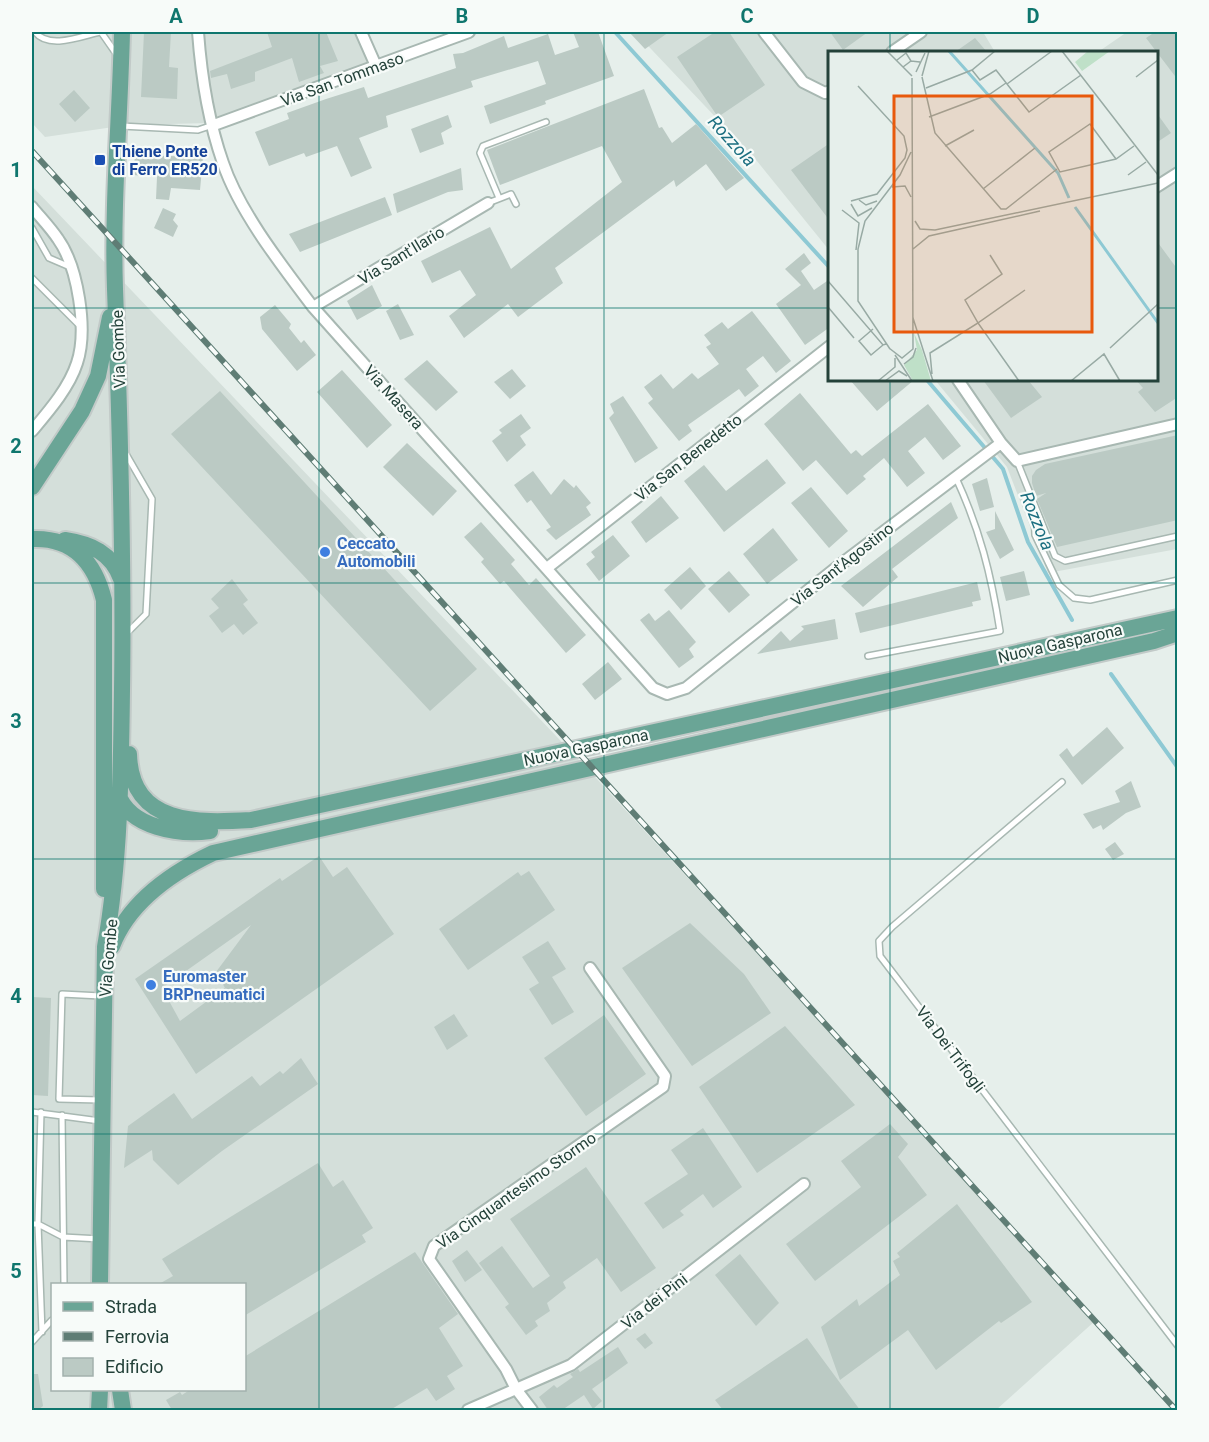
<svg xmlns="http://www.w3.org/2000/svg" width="1209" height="1442" font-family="Roboto,sans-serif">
<rect width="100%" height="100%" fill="#e6efeb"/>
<path fill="#d4dfda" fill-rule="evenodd" d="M32,32H363L376,66L211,123L127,125L45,137L32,123Z
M635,32H983L995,52H830L829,250L757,161Z
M1127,32H1177V549L1048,573L1007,467L935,380H1156V52H1098Z
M32,186L597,779L1095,1321L996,1410H32ZM52,1284H244V1390H52Z"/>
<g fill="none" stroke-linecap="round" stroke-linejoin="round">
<path stroke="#8ec9d4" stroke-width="4" d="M615,32L830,268
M927,380L1003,469L1028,542L1072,620
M1111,674L1178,768"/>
</g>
<path fill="#bbcac4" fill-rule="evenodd" d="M144,32H171L169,67L178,68L177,99L141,97Z
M267,32H326L338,61L320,66L324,73L299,82L292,58L255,72V81L231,89L227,74L211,78L210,71L272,47Z
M573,32H598L614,76L545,101L546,104L490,124L484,106L546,84L538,61L471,81L473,87L386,116L388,127L359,138L372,168L351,177L337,146L306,157L304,153L269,166L255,132L289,119L287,113L326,99L364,87L368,98L456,68L453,54L463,53L504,36L508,48L548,34L555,55L579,47Z
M629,32H669L645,49Z
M715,32H729L765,85L718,117L677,57Z
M830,32H868L843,50Z
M1155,32H1178V80L1146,38Z
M975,38L987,52H955Z
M644,89L659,128L662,127L672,143L696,124L744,178L726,191L706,164L676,187L674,180L555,268L563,283L518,317L508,304L464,338L449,316L476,295L460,270L432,283L421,261L490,227L511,269L622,182L602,146L500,185L487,150Z
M74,90L90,108L75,122L59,104Z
M1156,112L1171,133L1156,143Z
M448,115L452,127L441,133L444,144L420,153L411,129Z
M830,143V221L791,170Z
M135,155L203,157L200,190L171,188L169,200L156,199L157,177L133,175Z
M461,168L463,190L448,192L397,213L393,194Z
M385,197L392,215L300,252L289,234Z
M163,208L176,214L173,220L178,226L173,237L154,228Z
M1156,240L1178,270V397L1155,412L1138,392L1143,388L1136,380H1156Z
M804,253L811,263L801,271L814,290L830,279V327L805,345L776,304L801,285L785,269Z
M372,285L382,306L357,320L347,301Z
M398,304L414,335L400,340L386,311Z
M275,305L291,324L289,328L301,343L304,340L316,355L297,371L262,329L260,317Z
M752,311L791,361L776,373L763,356L746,369L759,386L745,397L739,389L688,425L692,431L679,441L648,403L653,399L644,387L661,374L673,389L692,373L698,379L719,364L706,347L711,344L704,335L722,322L728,329Z
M427,360L458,392L436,411L404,379Z
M512,369L526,386L510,399L494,382Z
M342,370L392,425L367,448L317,392Z
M850,380H914L877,411Z
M983,380H1028L1042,397L1011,418Z
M220,391L477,669L430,711L171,434Z
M800,393L851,454L856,450L862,456L928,404L961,446L943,460L925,437L908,451L925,473L907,487L884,458L863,476L866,479L847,495L816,460L803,471L764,424Z
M623,396L658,448L635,463L609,418L614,413L610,404Z
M521,414L531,428L520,436L526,445L507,462L492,441L502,433L499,430Z
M1178,435V520L1057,547L1037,499L1046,493L1036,496L1032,483V476L1036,470L1045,464Z
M407,443L457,491L433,516L383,467Z
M767,459L786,483L724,532L684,481L704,465L726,491Z
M533,471L551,495L564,479L574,488L576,485L591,503L586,507L591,515L556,540L546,530L551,527L531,500L527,503L514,485Z
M987,478L994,507L980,511L972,484Z
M811,487L848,531L829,548L791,503Z
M661,496L679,518L646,543L631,522Z
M951,502L958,518L892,569L898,577L863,607L841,586Z
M995,511L1014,550L1000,559L986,532L995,529Z
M481,522L515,560L511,564L529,585L536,578L586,635L566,653L504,581L500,584L481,562L484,559L464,537Z
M773,528L798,560L767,584L743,554Z
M613,535L630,556L599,581L586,564L595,557L591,552Z
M690,567L706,586L681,610L664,590Z
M729,571L750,595L729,613L708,589Z
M1024,571L1030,595L1006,601L1000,577Z
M232,579L248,600L243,604L258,623L243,635L234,624L222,633L209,616L219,608L211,599Z
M977,582L981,600L972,602L973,606L860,633L855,613Z
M669,610L696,642L689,649L694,657L679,668L640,620L649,613L655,621Z
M835,619L838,639L757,654L781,631L790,641L804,629L801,626Z
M608,662L622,679L595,700L582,684Z
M1107,727L1124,748L1082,785L1059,755L1067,748L1073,757Z
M1131,781L1141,807L1126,813L1103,830L1101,825L1093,829L1083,814L1120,802L1115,791Z
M1115,842L1124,854L1113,860L1105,849Z
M319,856L333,877L347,867L394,934L196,1074L135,979L280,878L282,881ZM251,925L216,972L225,988L180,1021L162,988Z
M529,871L555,910L468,970L439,929L518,872L521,876Z
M690,923L744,974L771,1013L692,1066L622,968Z
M548,941L566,969L552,977L574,1012L552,1025L529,989L539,983L522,957Z
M32,997L51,998L48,1096L32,1095Z
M454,1014L468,1036L447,1050L434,1027Z
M604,1015L646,1074L586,1116L544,1058Z
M785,1026L855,1105L757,1173L699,1087Z
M301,1058L318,1084L222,1151L178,1185L153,1160L152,1150L124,1168L128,1126L174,1093L192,1119L252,1076L260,1086L280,1071L283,1074Z
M890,1124L908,1144L898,1157L927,1195L815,1281L786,1244L861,1187L841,1161Z
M703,1128L742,1187L713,1208L703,1194L680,1211L684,1215L663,1229L644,1203L688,1174L671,1150Z
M318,1163L333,1187L343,1180L373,1228L362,1235L366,1242L244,1316V1284H159L173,1276L162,1259Z
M586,1167L656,1268L621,1292L597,1258L563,1282L566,1288L547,1303L550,1311L535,1321L538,1326L526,1335L505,1307L509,1304L479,1263L502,1246L533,1288L550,1276L510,1219Z
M957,1204L1032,1302L1001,1323L999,1321L936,1370L908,1330L840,1380L821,1327L857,1299L859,1306L900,1275L893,1261L900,1257L897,1253Z
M467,1250L482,1270L465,1282L452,1261Z
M415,1252L458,1314L439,1328L463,1366L447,1376L455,1389L436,1401L427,1388L390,1410H172L166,1400L180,1392L182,1395L191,1389H244V1357Z
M740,1254L779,1303L756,1326L715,1275Z
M645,1333L653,1343L645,1349L636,1339Z
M807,1338L860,1410H723L715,1400Z
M618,1347L628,1363L592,1389L602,1401L593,1409L584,1395L562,1410H548L539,1397L554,1385L557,1388L573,1377L570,1374L578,1369L580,1372Z
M32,1374H38L43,1406L38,1410H32Z"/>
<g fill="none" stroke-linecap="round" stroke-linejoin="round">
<g stroke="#a8b8b2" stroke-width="8">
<path id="lane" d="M35,32C49,50 82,36 100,32
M101,32L117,55
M121,126L198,130L213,125
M499,198L480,153L483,146L546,122
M488,203L511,194L516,204
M32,228L49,258L70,267
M32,278L80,326
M126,454L152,499L146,614L127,633
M1017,461L1055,556L1065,561L1178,536
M1034,512L1035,535L1059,585L1074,598L1090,600L1178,580
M868,656L1000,631C991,574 980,530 956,478
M1062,782L892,927L879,941L880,956L1178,1346
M100,1100L59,1099L62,994L101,996
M32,1112L100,1121
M62,1115L64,1284
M32,1224H38L41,1112
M42,1332L38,1224L63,1237L100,1239
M32,1342L52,1320"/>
</g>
<g stroke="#a8b8b2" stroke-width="14">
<path id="street" d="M198,32C201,73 209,123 223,163C239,211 282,266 313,307L653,688L667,694L686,688L841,564L1001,443
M361,32L376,66
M764,32L803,82L825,93L830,91
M892,52L921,32
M214,125L469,32
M1156,187L1178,173
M32,207C40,217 50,227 58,239C78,267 88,330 77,363C69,388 48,412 32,431
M313,307L488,203
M958,380L1001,443L1017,461L1178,424
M547,568L830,346
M468,1410L516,1389L506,1369L429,1259L434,1246L663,1087L665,1076L590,968
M532,1410L516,1389L571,1365L804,1184"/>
</g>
<g stroke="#c2cac8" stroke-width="20">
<path id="primary" d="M32,487L82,411L98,376L110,317
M32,539C74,537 95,563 104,600V889
M65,540C91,544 112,553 121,579
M129,754C131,826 199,823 251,820L1178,618
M118,794C130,828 179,835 210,831
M112,946C129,902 171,873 213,853L1154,641L1178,633
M100,1284L105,947C120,862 121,776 122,690C124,557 120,423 115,289C112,203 120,118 122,32
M120,1390L123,1410
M99,1410L100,1390"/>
</g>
<use href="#lane" stroke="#fff" stroke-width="5"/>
<use href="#street" stroke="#fff" stroke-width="10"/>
<use href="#primary" stroke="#6aa596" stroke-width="16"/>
<g stroke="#5f7d75" stroke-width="6">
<path id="rail" d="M32,151L1176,1410"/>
</g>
<use href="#rail" stroke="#f7fbf9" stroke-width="4" stroke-dasharray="11" stroke-linecap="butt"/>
</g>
<path fill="none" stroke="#0f766e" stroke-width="1.5" stroke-opacity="0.55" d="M319,32V1410M604,32V1410M890,32V52M32,308H830M1156,308H1178M890,380V1410M32,583H1178M32,859H1178M32,1134H1178"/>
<rect fill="#1a4fb4" stroke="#f7fbf9" stroke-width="2" x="94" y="154" width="12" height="12" rx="3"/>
<g fill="#3f7fe0" stroke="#f7fbf9" stroke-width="2">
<circle cx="325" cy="552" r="6"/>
<circle cx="151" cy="985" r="6"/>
</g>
<g text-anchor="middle" stroke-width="4.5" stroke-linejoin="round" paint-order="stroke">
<g font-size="16" fill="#24423a" stroke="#f7fbf9">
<text transform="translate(342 79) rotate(-20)" y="6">Via San Tommaso</text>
<text transform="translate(401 255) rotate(-31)" y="6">Via Sant'Ilario</text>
<text transform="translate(118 349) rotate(-92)" y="6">Via Gombe</text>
<text transform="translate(394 397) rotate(48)" y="6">Via Masera</text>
<text transform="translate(688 457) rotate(-38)" y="6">Via San Benedetto</text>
<text transform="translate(842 564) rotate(-38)" y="6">Via Sant'Agostino</text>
<text transform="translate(1060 643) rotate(-13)" y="6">Nuova Gasparona</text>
<text transform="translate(586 747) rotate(-12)" y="6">Nuova Gasparona</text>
<text transform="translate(108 958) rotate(-85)" y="6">Via Gombe</text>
<text transform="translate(951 1049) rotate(53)" y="6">Via Dei Trifogli</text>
<text transform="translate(516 1190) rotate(-35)" y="6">Via Cinquantesimo Stormo</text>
<text transform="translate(654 1301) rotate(-38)" y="6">Via dei Pini</text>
</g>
<g font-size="16" font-weight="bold" fill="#164399" stroke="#f7fbf9" text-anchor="start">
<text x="112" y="157">Thiene Ponte<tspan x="112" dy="18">di Ferro ER520</tspan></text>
</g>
<g font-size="16" font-weight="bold" fill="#366cbe" stroke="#f7fbf9" text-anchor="start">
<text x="337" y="549">Ceccato<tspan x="337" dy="18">Automobili</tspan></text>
<text x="163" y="982">Euromaster<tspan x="163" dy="18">BRPneumatici</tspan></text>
</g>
<g font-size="18" font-style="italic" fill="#1c6f80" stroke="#f7fbf9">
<text transform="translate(732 141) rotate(48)" y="6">Rozzola</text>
<text transform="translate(1037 521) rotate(68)" y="6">Rozzola</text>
</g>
</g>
<g transform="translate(828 51)">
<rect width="330" height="330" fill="#e6efeb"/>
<path d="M260,0H282L254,20L247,11ZM86,282L94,299L103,330H85L76,314L89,299Z" fill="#bfe0c8"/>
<path fill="none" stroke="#8ec9d4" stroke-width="3" d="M121,0L230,122L241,147M247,156L330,272"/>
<path fill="none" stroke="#98aaa4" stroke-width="1.5" d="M59,0L84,25M234,0L330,124M69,9L78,2L83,10M75,16L83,10L92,11M144,19L152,29L168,19L201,61L253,24M88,21L97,2M94,25L101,0M94,26L107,82L173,158H178L229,118M308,26L330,9M179,33L224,0M98,37L144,19L167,0M101,66L162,43L178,32M117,95L146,79M288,108L262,73L221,101L232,121L288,108L306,95M300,124L318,111M64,136L77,135L83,146M155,138L207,97M31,149L38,154L49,150M23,150L49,143L77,107L79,99L76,85L30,35M23,153L30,165L44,157M14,159L31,172L28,199M87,170L92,178L107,179L330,132M85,198L101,185L212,160M0,230L55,294L58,293M0,256L26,287M85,267L105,330M45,278L31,290L43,304L55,294M61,297L74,307L85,298L84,27M282,297L330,253M62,298L30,250V198L37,170L72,124L83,101M67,304L84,330M76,313L85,306L88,297M104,323L102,302L150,272L137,249L174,223L162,204M50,330L67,316V307M57,330L71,320L79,325M191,330L150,272L197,239M243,330L276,303L292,330"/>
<path fill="#e8590c" fill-opacity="0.15" stroke="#e8590c" stroke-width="3" d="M66,45H264V281H66Z"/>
<rect width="330" height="330" fill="none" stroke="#24423a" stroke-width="3"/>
</g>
<rect width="1209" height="1442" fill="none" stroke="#f7fbf9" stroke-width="66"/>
<rect x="51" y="1283" width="195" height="108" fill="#f7fbf9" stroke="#a3b1ad" stroke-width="1.5"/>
<rect x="63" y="1302" width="30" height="9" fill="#6aa596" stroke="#a3b1ad" stroke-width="1.5"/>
<text x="105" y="1313" font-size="18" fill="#24423a">Strada</text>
<rect x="63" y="1332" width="30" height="9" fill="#5f7d75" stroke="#a3b1ad" stroke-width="1.5"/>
<text x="105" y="1343" font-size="18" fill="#24423a">Ferrovia</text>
<rect x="63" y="1358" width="30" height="18" fill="#bbcac4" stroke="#a3b1ad" stroke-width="1.5"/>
<text x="105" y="1373" font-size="18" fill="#24423a">Edificio</text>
<rect x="33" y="33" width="1143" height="1376" fill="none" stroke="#0f766e" stroke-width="2"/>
<g font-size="20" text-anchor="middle" font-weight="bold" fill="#0f766e">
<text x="176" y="23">A</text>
<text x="462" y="23">B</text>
<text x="747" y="23">C</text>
<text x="1033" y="23">D</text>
<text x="16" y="177">1</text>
<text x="16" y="453">2</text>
<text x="16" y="728">3</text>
<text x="16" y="1003">4</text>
<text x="16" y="1278">5</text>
</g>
</svg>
